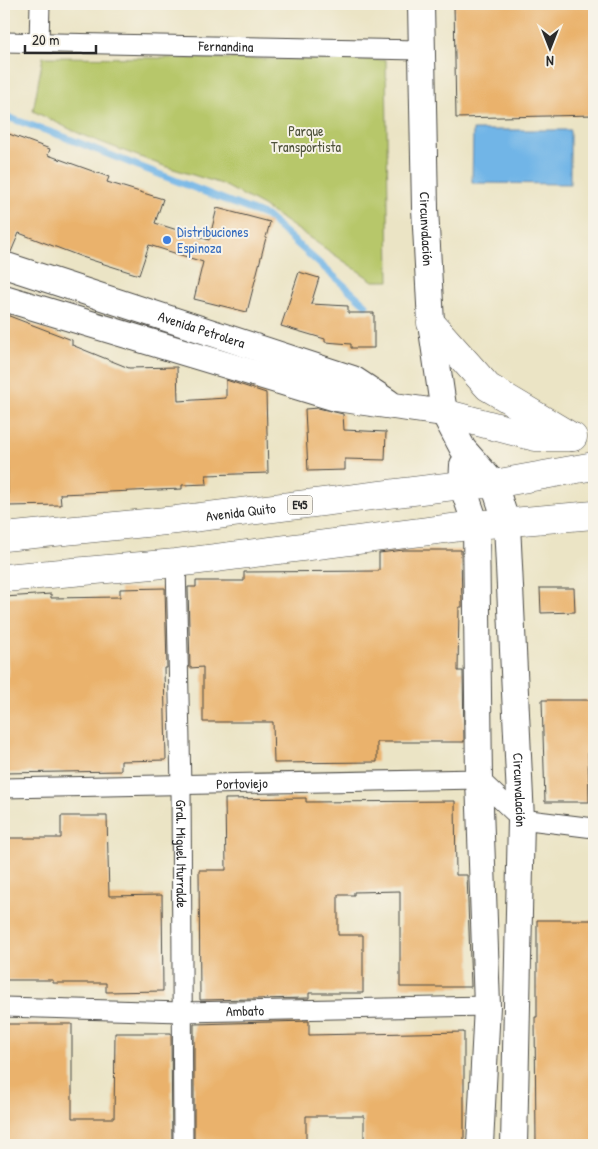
<svg xmlns="http://www.w3.org/2000/svg" width="598" height="1149" font-family="'Patrick Hand',sans-serif">
<rect width="100%" height="100%" fill="#f7f3e8"/>
<filter id="ink" filterUnits="userSpaceOnUse"><feTurbulence type="fractalNoise" baseFrequency=".02" numOctaves="2"/><feDisplacementMap in="SourceGraphic" scale="10" xChannelSelector="R" yChannelSelector="G"/><feConvolveMatrix kernelMatrix="1 2 1 2 8 2 1 2 1" color-interpolation-filters="sRGB"/></filter>
<filter id="wash" filterUnits="userSpaceOnUse"><feTurbulence type="fractalNoise" baseFrequency=".0096" numOctaves="4" result="noise"/><feDisplacementMap in="SourceGraphic" scale="20" xChannelSelector="R" yChannelSelector="G"/><feGaussianBlur stdDeviation="1.12" result="paint"/><feColorMatrix in="noise" values="0 0 0 0 0 0 0 0 0 0 0 0 0 0 0 0 0 1.4 0 .05"/><feComposite in="paint" operator="in"/></filter>
<g filter="url(#wash)">
<rect width="100%" height="100%" fill="#ebe4c5"/>
<path fill="#b7c76a" stroke="#71794a" d="M43,57L386,60L389,281H373L263,206L222,184L164,166L82,135L33,111Z"/>
<path fill="#71b5e7" stroke="#4e7089" d="M473,130H570V184L472,183Z"/>
<g fill="none" stroke-linecap="round" stroke-linejoin="round">
<path stroke="#71b5e7" stroke-width="7" d="M4,116L59,135L266,216L366,305"/>
</g>
<g id="blocks">
<path fill="#eab26c" d="M454,4H594V115L456,118Z
M9,134L50,149L48,155L109,177L107,182L163,199L155,223L209,240L217,208L270,222L247,312L194,299L203,262L149,245L139,275L82,257L19,233L11,252L4,250V149Z
M299,272L319,278L311,304L348,306V313H374V348H351V344L325,342V339L281,326Z
M4,314L72,340V345L129,368L177,367L178,401L226,398V380L266,393L268,473L206,475L207,484L182,485V489L60,494L61,505L8,506L7,412H4Z
M318,408L343,414L344,430L386,432L385,460L345,459V470L308,471L305,409Z
M404,550H461L462,607H459L458,671H463L464,742H377V762L274,763L273,722H203V667L190,668L188,587H196V581H244V572L379,571V553Z
M165,588L167,668H164L166,760L121,761V771L4,773V689H7L8,671L4,597L51,594V598L120,597V589Z
M540,588H574L575,612L541,613Z
M542,700H594V750H588L589,802H545Z
M306,798V802L455,801L456,875H467L471,987H400V891L354,892V895H338V935H363V993H309V998L200,1000L199,870H226L225,799Z
M61,816H107L109,896L162,895L163,991L106,992V983H53V980H4V838H61Z
M537,920H594V1145H536L535,1017H537Z
M309,1021V1035L464,1032V1145H364V1116H306V1145L194,1143V1024Z
M4,1024H72V1118H114L115,1033H171L172,1145H4Z"/>
</g>
</g>
<g filter="url(#ink)">
<use href="#blocks" fill-opacity="0" stroke="#484742" stroke-width="1"/>
<g fill="none" stroke-linecap="round" stroke-linejoin="round">
<g stroke="#484742" stroke-width="21">
<g id="minor">
<path id="s1" d="M4,42L420,50"/>
<path d="M39,42L40,4"/>
<path id="s2" d="M176,563L181,786L183,1145"/>
<path id="s3" d="M4,788L479,779L521,819L594,828"/>
<path id="s4" d="M4,1007L182,1012L487,1006"/>
</g>
</g>
<g stroke="#484742" stroke-width="28">
<g id="secondary">
<path id="s5" d="M421,4L425,208L431,323L444,413L463,449L494,484L507,524L521,819L514,1145"/>
<path id="s6" d="M4,265L353,379L388,402"/>
<path d="M4,298L336,398L444,413"/>
<path d="M463,465L462,485L476,525L479,779L487,1006L480,1145"/>
</g>
</g>
<g stroke="#484742" stroke-width="29">
<g id="trunk">
<path d="M431,323L488,387L572,437"/>
<path d="M444,413L535,437H573"/>
<path id="s7" d="M4,537L176,520L462,485L494,484L594,466"/>
<path d="M4,578L176,563L476,525L594,515"/>
</g>
</g>
<use href="#minor" stroke="#fff" stroke-width="19"/>
<use href="#secondary" stroke="#fff" stroke-width="26"/>
<use href="#trunk" stroke="#fff" stroke-width="28"/>
</g>
</g>
<circle fill="#3f7fe0" stroke="#f7f3e8" stroke-width="2" cx="167" cy="240" r="5"/>
<g text-anchor="middle" stroke-width="4" stroke-linejoin="round" paint-order="stroke">
<rect fill="#f7f3e8" stroke="#686764" stroke-width="1" x="287.5" y="495.5" width="25" height="19" rx="4"/>
<g font-size="12" font-weight="bold" fill="#2b2b2b">
<text x="300" y="509">E45</text>
</g>
<g font-size="14" fill="#2b2b2b" stroke="#f7f3e8">
<text dy="5" stroke="none"><textPath href="#s1" startOffset="222">Fernandina</textPath></text>
<text dy="5" stroke="none"><textPath href="#s5" startOffset="225">Circunvalación</textPath></text>
<text dy="5" stroke="none"><textPath href="#s6" startOffset="208">Avenida Petrolera</textPath></text>
<text dy="5" stroke="none"><textPath href="#s7" startOffset="238">Avenida Quito</textPath></text>
<text dy="5" stroke="none"><textPath href="#s3" startOffset="238">Portoviejo</textPath></text>
<text dy="5" stroke="none"><textPath href="#s5" startOffset="806">Circunvalación</textPath></text>
<text dy="5" stroke="none"><textPath href="#s2" startOffset="291">Gral. Miguel Iturralde</textPath></text>
<text dy="5" stroke="none"><textPath href="#s4" startOffset="241">Ambato</textPath></text>
</g>
<g font-size="14" fill="#4e523b" stroke="#f7f3e8">
<text x="306" y="136">Parque<tspan x="306" dy="16">Transportista</tspan></text>
</g>
<g font-size="14" fill="#366cbe" stroke="#f7f3e8" text-anchor="start">
<text x="177" y="237">Distribuciones<tspan x="177" dy="16">Espinoza</tspan></text>
</g>
</g>
<rect width="598" height="1149" fill="none" stroke="#f7f3e8" stroke-width="20"/>
<g transform="translate(550 48) rotate(180)" stroke="#f7f3e8" stroke-width="4" paint-order="stroke">
<path d="M0-4L9 19L0 12L-9 19Z" fill="#2b2b2b"/>
<text y="-8" font-size="14" font-weight="bold" text-anchor="middle" fill="#2b2b2b">N</text>
</g>
<path d="M25 45v8h71v-8" fill="none" stroke="#2b2b2b" stroke-width="2.5"/>
<text x="32" y="45" font-size="15" fill="#2b2b2b" stroke="#f7f3e8" stroke-width="4" paint-order="stroke">20 m</text>
</svg>
